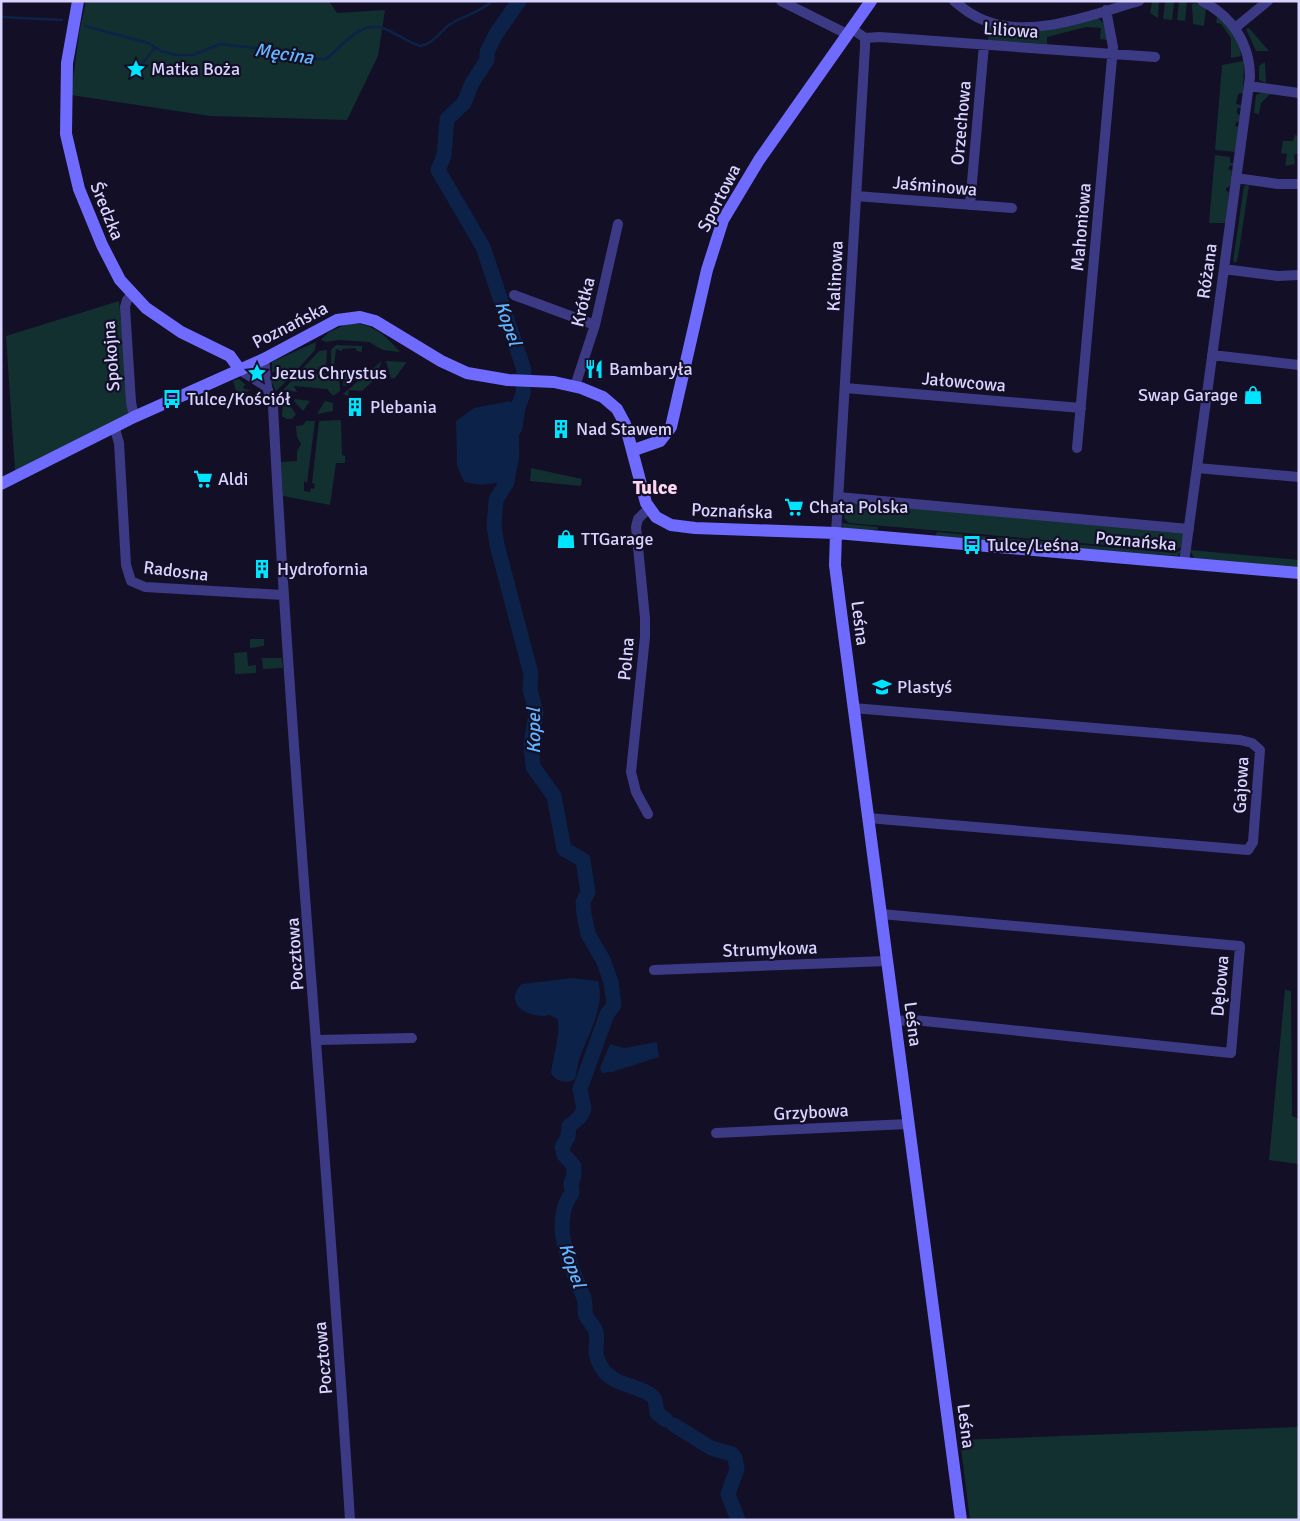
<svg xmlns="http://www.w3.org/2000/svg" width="1300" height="1521" font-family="Signika,sans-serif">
<rect width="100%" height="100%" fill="#130f26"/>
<path fill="#12302f" d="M86,1H329L337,13L385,10L378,56L347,120L210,116L71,95L79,33Z
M1159,1L1158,18L1150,13L1152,2Z
M1165,1H1173L1174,3L1172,20L1163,19Z
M1179,1H1187L1185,21L1177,20Z
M1195,3L1206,8L1204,26L1193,24L1192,4Z
M1217,16C1228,25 1241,41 1241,56L1231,58V38L1221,24L1216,23Z
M1098,18L1103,23L1107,40L1100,39L1101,28L1086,27L1047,37V44L988,40V27L1028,32Z
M1249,28L1269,51H1256L1246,29Z
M1244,61L1243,93L1238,94L1236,104L1241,105V108H1237V114L1241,115L1240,122H1236L1235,126L1239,127L1236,152L1215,150L1222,65Z
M1265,62L1266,83L1259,80V66Z
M1261,93L1270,94L1261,103L1259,114L1254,113L1256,95Z
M1295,135L1299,136V153L1294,155L1295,164L1285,166L1287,154L1281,153L1283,141H1293Z
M1215,155L1230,157V163H1233V166L1230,165L1228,169L1232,171L1230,186L1226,188V191L1229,192L1226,223H1209Z
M1249,185L1238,257L1236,263L1233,261L1244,186Z
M119,301L129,414L15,471L6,336Z
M349,323C373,323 385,335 400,352L383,350L369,342L339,340L326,342L321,340L329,332Z
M316,342L315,350L296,371L272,372V362Z
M336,345L362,346V352L357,351L355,348L342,349V351L336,349L334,367L331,366V350Z
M327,350L326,369L301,370L319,351Z
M382,361L374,380L362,391L349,390L348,396L343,394Z
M386,361L406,362V363L395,378L391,379Z
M359,371L360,373L346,386L343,385L344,374Z
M335,373C340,378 340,385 340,391L333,396L327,389L294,386L297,392L283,390L298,374Z
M293,375L276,391L272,383V376Z
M239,379L246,385L243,386L244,389L251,390L243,393L236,391L233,381Z
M280,396H283L296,414L292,419H286L282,416L283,401Z
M295,399L310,401L303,411L294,401Z
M325,401L333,403V411L317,414Z
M341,420L342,455L345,456V463H336L330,505L283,496L281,462L297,461V451L301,444L297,437L296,426L303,425L306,421H315L307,483L304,481V491L310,492L311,488L314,489L315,484L312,483L319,421Z
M636,424L642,427L663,425C655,436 643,436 636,424Z
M531,468L582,479L581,486L530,481Z
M842,500L1184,531L1181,547L1174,551L849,523L844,518L845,505Z
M840,523L878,527V529L867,531L844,528Z
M937,532L1174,553L1183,549L1178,556L935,538Z
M1190,550L1299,560V569L1194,558Z
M250,639H264V646L250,648Z
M247,652L248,666L256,665V673L235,674L234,653Z
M262,658H282L283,668L263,669Z
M1285,990L1291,991L1292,1116L1299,1119V1164L1269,1160Z
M1299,1427V1520H970L960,1440Z"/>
<path fill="#0c2248" d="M510,401L519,410V460L513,480L482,485L464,482L457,466L456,421L474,408Z
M572,978L598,981C606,1005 587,1037 579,1060C577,1067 577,1073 575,1079C566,1084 556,1082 551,1073C552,1062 562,1027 557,1019L550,1015C530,1020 501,1004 522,984Z
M657,1042L659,1057L612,1072L602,1073L600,1068L610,1044L624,1048Z"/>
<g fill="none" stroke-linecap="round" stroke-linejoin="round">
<path stroke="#0c2248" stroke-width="2.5" d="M1,17L62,20
M85,26L148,43L161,51L176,55H193L220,44L278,51L310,59H326C343,46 360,19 385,29C397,34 408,42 420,46C433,44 440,32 449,25C462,16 480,13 492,1
M140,66L155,48"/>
<path stroke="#0c2248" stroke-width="15" d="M515,428L518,407L523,394L524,370L483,247L438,170L444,156L447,119L464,103L472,83L487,60V52L496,34L519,1
M510,463L507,482L496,500L494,526L497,545L531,674L530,689L536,713L531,745L533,767L554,796L564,849L583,860L588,892L583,902L584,914L588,934L603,960L611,982L614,1005L607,1014L580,1089L584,1109L580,1117L569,1126L568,1137L562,1147L564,1155L574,1166V1176L571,1183L572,1193C549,1224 571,1266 584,1298C586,1303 584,1311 586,1316C589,1322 595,1326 596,1332C599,1348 591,1350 602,1368C612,1386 647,1387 654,1398C656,1402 656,1409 657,1413L666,1420
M674,1425L711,1448L732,1454L735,1458L737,1469L728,1494L738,1520"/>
<path stroke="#3d3a85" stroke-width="10" d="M781,1L847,34
M954,1C964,9 974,17 986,21C1032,39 1094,14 1139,1
M1235,28L1268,1
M865,38L880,37L1155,57
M1249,86L1299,93
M1236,178L1278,184H1299
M856,196L1012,208
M970,205L984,45
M1224,269L1278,276L1299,275
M132,295L127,300L125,307L131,402L134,417
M514,295L595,325
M1212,355L1299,365
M264,359L267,387
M240,370L267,387L273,406C292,778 327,1148 350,1520
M575,386L595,325L618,224
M845,388L1081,408
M114,426L119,443L126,565L131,581L145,587L283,595
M1077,448L1113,47L1106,10
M1197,468L1299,477
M838,497L1189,529
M836,533L865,47V38L851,28
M1184,563L1250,77C1250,44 1232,16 1202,1
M853,708L1240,740L1252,743L1260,750L1253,842L1248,850L868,818
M648,814L636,792L631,772L645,637V618L636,527L638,519L649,508
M881,914L1240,946L1231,1053L914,1020L895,1021
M654,970L887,961
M317,1040L412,1038
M716,1133L908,1124"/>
<path stroke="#6f6bff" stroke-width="12" d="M78,1L67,63L66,134L79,189L102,245L120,280L146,308L181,332L230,356L240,370
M634,450L660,441L671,427L707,270L723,220L759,160L871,1
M1,484L134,417L264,359L337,320L360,317L375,321L441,361L467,373L508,380L554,382L581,388L603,397L617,409L625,424L646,503L656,517L671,525L695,528L836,533L1299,573
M836,533L835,565L841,612L961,1520"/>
</g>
<defs>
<g id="sight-bare" transform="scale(1.5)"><path d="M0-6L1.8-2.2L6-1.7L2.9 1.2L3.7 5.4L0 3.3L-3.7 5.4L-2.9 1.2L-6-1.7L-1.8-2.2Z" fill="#00e5ff" stroke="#130f26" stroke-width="2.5" paint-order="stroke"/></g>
<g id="restaurant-bare" transform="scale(1.5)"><path d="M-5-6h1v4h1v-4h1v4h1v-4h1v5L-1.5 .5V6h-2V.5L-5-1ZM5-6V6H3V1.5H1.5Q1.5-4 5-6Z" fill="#00e5ff" stroke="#130f26" stroke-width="2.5" paint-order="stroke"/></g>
<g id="shop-bare" transform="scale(1.5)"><path d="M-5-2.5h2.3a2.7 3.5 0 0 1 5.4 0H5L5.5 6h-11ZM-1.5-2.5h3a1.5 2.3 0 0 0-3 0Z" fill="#00e5ff" stroke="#130f26" stroke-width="2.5" paint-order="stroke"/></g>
<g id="bus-bare" transform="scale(1.5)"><path d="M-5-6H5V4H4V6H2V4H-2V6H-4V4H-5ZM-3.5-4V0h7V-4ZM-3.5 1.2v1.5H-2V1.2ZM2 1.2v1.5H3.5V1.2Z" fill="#00e5ff" stroke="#130f26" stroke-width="2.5" paint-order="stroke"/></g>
<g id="building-bare" transform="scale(1.5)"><path d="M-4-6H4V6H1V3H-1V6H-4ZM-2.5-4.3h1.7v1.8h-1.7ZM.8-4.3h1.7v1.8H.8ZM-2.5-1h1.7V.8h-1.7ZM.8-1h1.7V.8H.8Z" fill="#00e5ff" stroke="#130f26" stroke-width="2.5" paint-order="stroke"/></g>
<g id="supermarket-bare" transform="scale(1.5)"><path d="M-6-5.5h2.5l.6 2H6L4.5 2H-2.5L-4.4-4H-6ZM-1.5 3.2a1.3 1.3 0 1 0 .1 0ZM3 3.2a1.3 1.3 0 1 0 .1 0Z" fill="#00e5ff" stroke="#130f26" stroke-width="2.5" paint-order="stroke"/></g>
<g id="school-bare" transform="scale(1.5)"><path d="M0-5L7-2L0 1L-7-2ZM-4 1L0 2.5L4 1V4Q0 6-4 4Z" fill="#00e5ff" stroke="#130f26" stroke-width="2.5" paint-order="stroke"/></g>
</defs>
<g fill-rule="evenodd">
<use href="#sight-bare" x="136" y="69"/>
<use href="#restaurant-bare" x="594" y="369"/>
<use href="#sight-bare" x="257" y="373"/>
<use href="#shop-bare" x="1253" y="395"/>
<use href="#bus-bare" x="172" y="399"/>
<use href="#building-bare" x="355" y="407"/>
<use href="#building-bare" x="561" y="429"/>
<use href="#supermarket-bare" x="203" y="479"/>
<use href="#supermarket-bare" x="794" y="507"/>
<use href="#shop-bare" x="566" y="539"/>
<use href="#bus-bare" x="972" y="545"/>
<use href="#building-bare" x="262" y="569"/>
<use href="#school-bare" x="882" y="687"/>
</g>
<g text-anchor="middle" stroke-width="4.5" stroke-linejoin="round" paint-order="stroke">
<g font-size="18" fill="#d9d4ff" stroke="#130f26">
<text transform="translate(1011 30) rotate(4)" y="6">Liliowa</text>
<text transform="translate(961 123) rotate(-85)" y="6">Orzechowa</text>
<text transform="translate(935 186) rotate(5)" y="6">Jaśminowa</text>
<text transform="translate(719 198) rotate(-63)" y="6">Sportowa</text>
<text transform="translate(107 211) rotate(68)" y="6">Średzka</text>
<text transform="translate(1081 227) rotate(-85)" y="6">Mahoniowa</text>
<text transform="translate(1207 271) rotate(-82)" y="6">Różana</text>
<text transform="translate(835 276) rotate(-87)" y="6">Kalinowa</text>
<text transform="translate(583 302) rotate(-76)" y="6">Krótka</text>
<text transform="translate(290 325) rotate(-27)" y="6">Poznańska</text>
<text transform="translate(111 356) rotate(-94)" y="6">Spokojna</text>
<text transform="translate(964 382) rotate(5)" y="6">Jałowcowa</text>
<text transform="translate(732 511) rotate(2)" y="6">Poznańska</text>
<text transform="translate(1136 541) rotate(5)" y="6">Poznańska</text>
<text transform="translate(176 571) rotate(7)" y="6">Radosna</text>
<text transform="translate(860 623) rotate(83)" y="6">Leśna</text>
<text transform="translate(626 659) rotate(-85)" y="6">Polna</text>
<text transform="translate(1241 785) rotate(-87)" y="6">Gajowa</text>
<text transform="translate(770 949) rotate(-2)" y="6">Strumykowa</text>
<text transform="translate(295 954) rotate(-94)" y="6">Pocztowa</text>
<text transform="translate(1220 986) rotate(-85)" y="6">Dębowa</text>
<text transform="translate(913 1024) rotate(83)" y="6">Leśna</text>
<text transform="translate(811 1112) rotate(-3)" y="6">Grzybowa</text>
<text transform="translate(323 1358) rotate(-95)" y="6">Pocztowa</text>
<text transform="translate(966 1426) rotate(83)" y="6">Leśna</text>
</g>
<g font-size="18" fill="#d9d4ff" stroke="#130f26" text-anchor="start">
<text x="151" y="75">Matka Boża</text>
<text x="609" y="375">Bambaryła</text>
<text x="272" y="379">Jezus Chrystus</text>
<text x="1238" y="401" text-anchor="end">Swap Garage</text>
<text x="187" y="405">Tulce/Kościół</text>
<text x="370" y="413">Plebania</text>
<text x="576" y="435">Nad Stawem</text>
<text x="218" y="485">Aldi</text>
<text x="809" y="513">Chata Polska</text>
<text x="581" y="545">TTGarage</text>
<text x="987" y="551">Tulce/Leśna</text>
<text x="277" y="575">Hydrofornia</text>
<text x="897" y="693">Plastyś</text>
</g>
<g font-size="19" font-style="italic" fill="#62b6ff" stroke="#130f26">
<text transform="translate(284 53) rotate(8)" y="7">Męcina</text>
<text transform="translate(509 323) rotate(71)" y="7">Kopel</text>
<text transform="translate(533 731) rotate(-90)" y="7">Kopel</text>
<text transform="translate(573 1265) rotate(71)" y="7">Kopel</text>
</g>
<g font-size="20" font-weight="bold" fill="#ffd6f0" stroke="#130f26">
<text x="655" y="494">Tulce</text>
</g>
</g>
<rect width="1300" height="1521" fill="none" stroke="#d9d4ff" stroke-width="5"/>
</svg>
